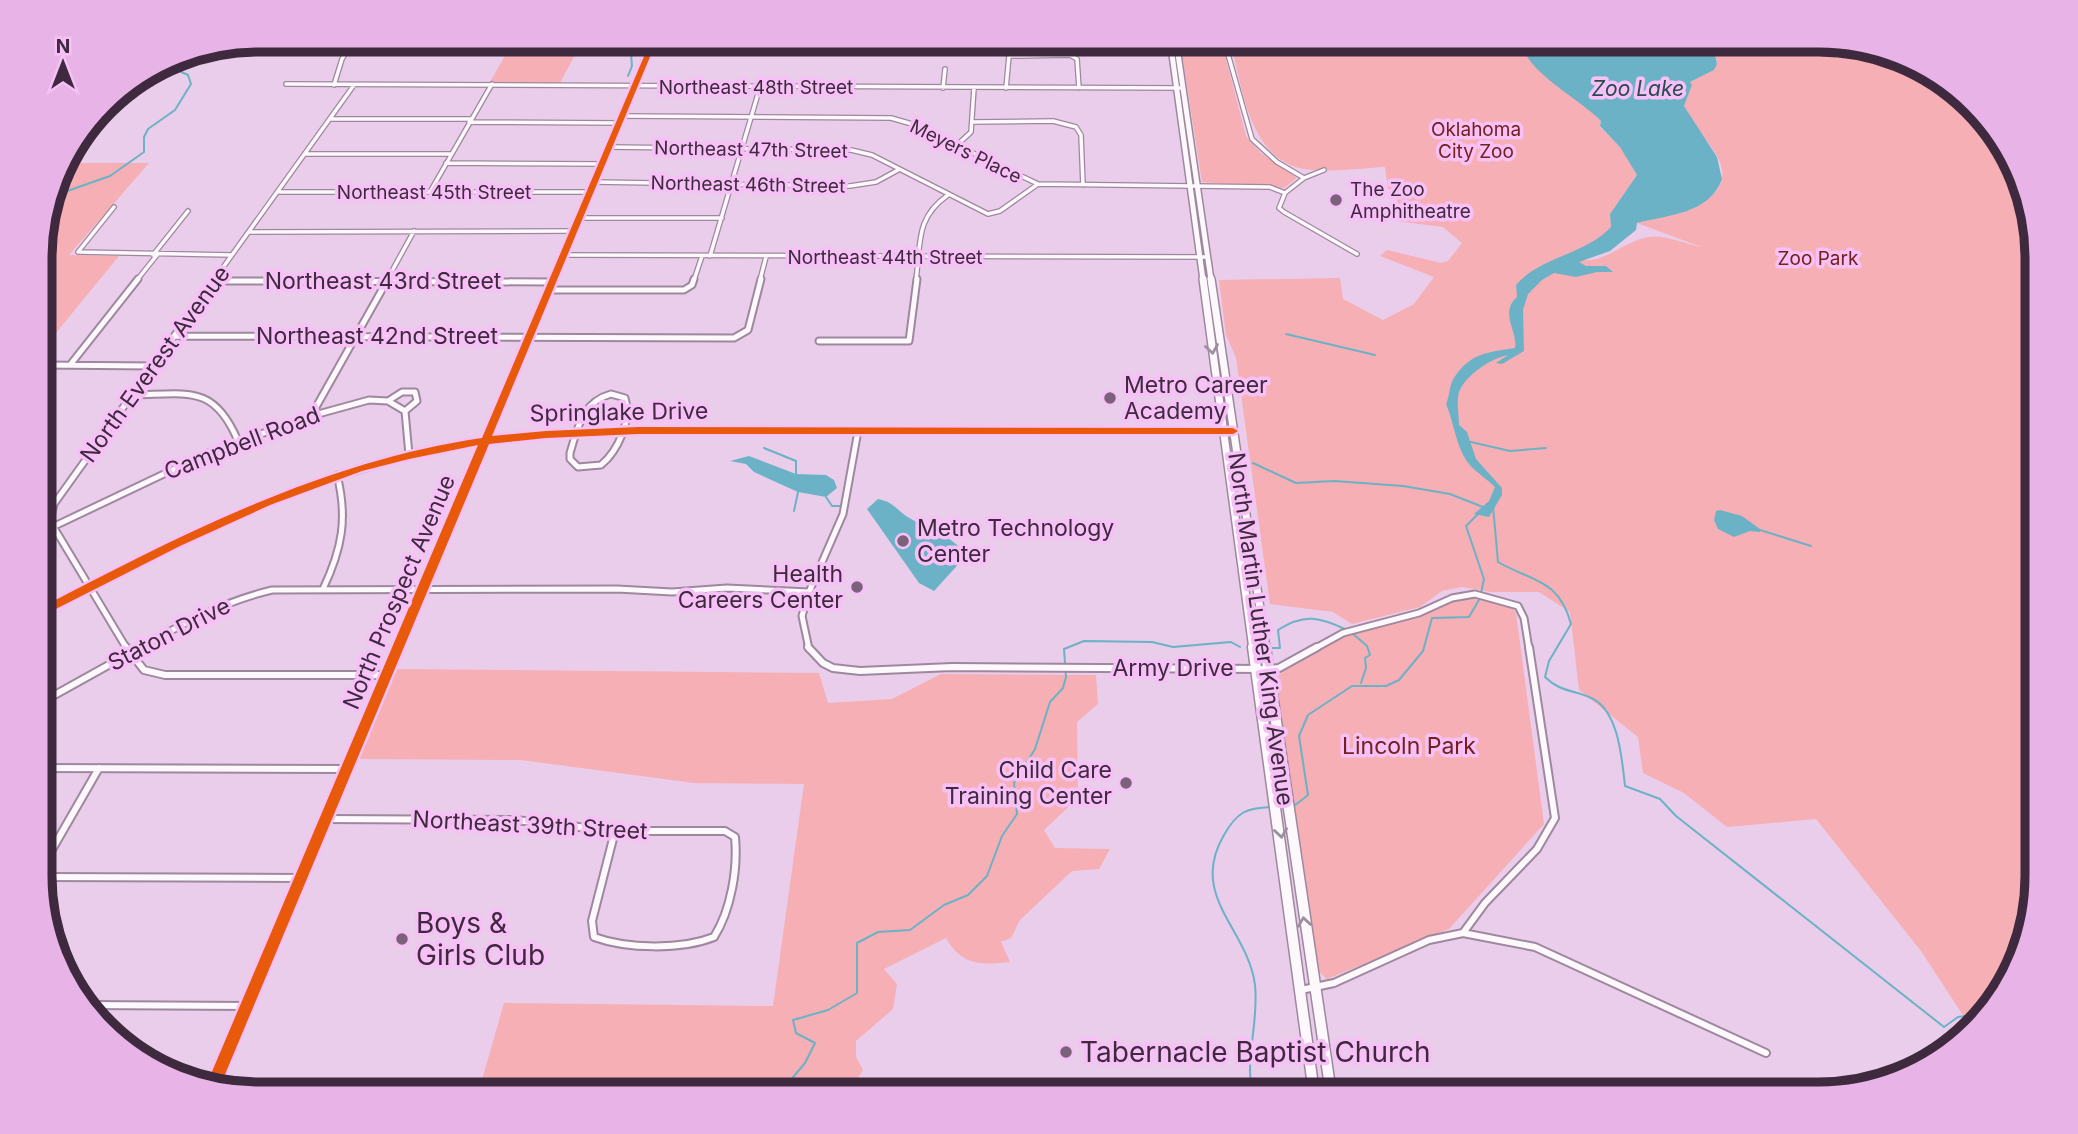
<svg xmlns="http://www.w3.org/2000/svg" width="2078" height="1134" font-family="Inter,sans-serif">
<rect width="100%" height="100%" fill="#eacdea"/>
<path fill="#f6afb5" d="M1180,40H1221L1246,136L1261,153L1297,178L1284,188L1202,182Z
M1230,40H1529L1523,44L1601,121L1600,127L1620,146L1637,175L1610,214L1611,227L1600,239L1567,255C1598,272 1618,243 1648,237C1664,234 1685,244 1701,247L1637,223C1667,216 1743,204 1717,156C1707,139 1693,124 1684,106L1692,85L1690,82L1714,70L1717,63L1713,45L1717,40H1756L1754,43L1766,62L1758,48L1762,40L1816,41L1829,45L1949,89L2001,137L2037,244V890L2009,984L1970,1026L1921,951L1816,819L1727,827L1684,793L1643,773L1638,737L1579,690L1570,612L1539,592H1491L1462,587L1442,591L1420,607L1352,624L1333,612L1270,604L1236,358L1226,335L1219,280L1340,278L1343,299L1383,320L1414,304L1434,277L1380,256L1387,250L1441,263L1448,261L1462,243L1443,227L1396,221L1398,191L1388,189L1385,167C1361,168 1316,175 1293,166C1247,149 1241,81 1230,40Z
M508,51H577L560,83L490,82Z
M77,163H149L69,255L119,256L42,350V230L55,186Z
M1472,595L1511,606L1516,613L1544,824L1449,929L1327,979L1317,970L1274,678L1332,638L1416,617L1452,599Z
M395,669L819,673L828,703L892,699L941,674L1096,675L1098,704L1077,722L1078,798L1044,830L1055,848L1110,849L1099,869L1072,871L1020,920L1011,938L1001,942L1010,962C981,965 962,966 946,938L884,969L897,984L893,1009L856,1041V1057L863,1070L848,1094H478L504,1003L773,1006L804,784L694,783L521,760L358,759Z"/>
<path fill="#6cb2c6" d="M1529,40H1717L1713,45L1717,64L1714,70L1690,82L1692,85L1684,106L1717,157L1722,179C1710,214 1667,215 1637,223L1636,230L1610,251L1579,262L1586,266H1606L1613,272H1597L1576,277L1554,273L1542,280L1528,294L1523,310L1524,351L1502,364L1496,363L1508,355C1491,358 1460,378 1458,397C1457,406 1459,416 1459,425L1467,432L1476,459L1502,488V495L1489,517L1474,514L1489,501L1495,487C1487,479 1477,473 1470,465C1456,449 1454,422 1446,404C1450,396 1449,385 1454,378C1469,354 1487,352 1515,348C1518,331 1499,313 1517,297L1516,285C1541,256 1585,255 1611,227L1610,214L1637,175L1620,147L1600,126L1601,121C1582,100 1524,71 1523,44Z
M749,456L796,474L826,475L834,480L837,488L826,497L798,492L754,472L746,464L730,461Z
M878,499C893,502 895,508 906,516C926,529 948,533 964,552V558L934,591L919,583L867,509Z
M1720,510L1742,516L1760,529V532L1750,531L1734,537L1718,529L1714,520L1716,511Z"/>
<g fill="none" stroke-linecap="round" stroke-linejoin="round">
<path stroke="#6cb2c6" stroke-width="2" d="M628,76L632,66L630,40
M53,196L110,176L144,152V137L148,129L175,110L191,84L188,75L166,65L168,61
M1286,334L1375,355
M1471,442L1510,451L1546,448
M764,448L796,461V474
M1253,463L1296,483L1334,481L1403,486L1450,494L1483,507
M826,497L832,506H841
M1493,506L1498,562C1533,582 1559,579 1571,624L1549,661L1545,677C1559,691 1572,690 1589,697C1619,708 1622,760 1625,786L1660,799L1676,816L1944,1027L1958,1017L1981,1014
M794,511L798,492
M1479,513L1466,526L1484,579L1481,593
M1760,530L1811,546
M1352,633L1367,646L1370,655L1365,658L1366,668L1361,683
M1272,648H1280L1278,630C1304,613 1320,617 1347,630
M1294,806L1308,795L1299,736L1308,715L1352,686H1386L1399,680L1423,651L1432,618L1469,617L1480,598
M1252,1093C1245,1056 1259,1022 1255,985C1248,929 1188,896 1224,835C1237,812 1246,808 1271,807
M779,1094L805,1063L815,1043L796,1033L793,1020L828,1010L857,993V943L878,932L910,930L944,905L968,895L987,876L1002,836L1017,814L1014,783L1035,749L1050,702L1063,688L1066,677L1064,649L1084,641L1152,642L1173,647L1231,642L1240,647"/>
<path stroke="#6cb2c6" stroke-width="5" d="M1520,40L1525,43"/>
<g stroke="#9e889e" stroke-width="6">
<path id="street-far2" d="M1038,40V55
M1224,40L1252,139L1277,162L1304,178
M286,84L1183,88
M334,85L342,59L354,40
M943,88L945,69
M1006,88L1009,56L1070,55L1077,59L1079,88
M622,116L891,118L912,124L1038,184L1270,187L1285,193L1279,208L1284,212L1357,254
M331,119H471
M469,122L619,123
M972,122L1053,121L1076,127L1081,135L1083,185
M956,146L971,132L974,88
M609,147L851,150L872,155L988,214L1000,211L1038,184
M306,154H451
M446,163L602,164
M594,182L850,186L876,182L898,170
M279,192H589
M430,192L492,84
M1285,193L1304,178L1324,170
M114,207L78,252L232,255
M579,218H722
M249,232L573,231
M153,255L188,211
M563,255L1207,257
M710,256L760,87
M137,280L157,255
M214,280L354,85
M387,280L414,231
M694,280L702,256
M760,280L766,257
M916,280C921,243 915,218 948,195"/>
</g>
<g stroke="#9e889e" stroke-width="9">
<path id="street-far1" d="M215,281L552,282
M548,290H684L692,285L694,279
M175,336L734,338L748,330L761,279
M819,341H909L917,279
M42,365L154,366
M70,365L138,279
M611,394L625,398C632,420 618,451 601,465L578,467L570,459V453C578,427 582,402 611,394Z
M133,395C188,394 214,384 238,441
M388,401L402,392H415L417,401L405,411
M311,416L388,279
M42,532L208,453L311,416L369,400L388,401L405,411L409,455
M323,589C342,549 348,518 337,475
M127,649L50,521L54,504L215,279
M138,649C182,624 222,602 272,590L617,589L672,592L727,588L809,592
M809,649L802,616L809,592L843,514L858,431
M1314,649L1343,633L1419,613L1452,598L1475,594L1518,606L1524,618L1529,649"/>
</g>
<g stroke="#9e889e" stroke-width="10">
<path id="street" d="M126,647L144,670L165,675H386
M808,647L823,663L833,668L860,671L952,667L1267,669L1279,668L1317,647
M42,702L141,647
M42,768L347,769
M326,819L515,820L615,831
M615,831H725L735,837C738,869 731,910 714,937C681,950 627,949 594,937L592,921Z
M42,867L99,768
M42,877L301,878
M1463,933L1485,903L1537,849L1555,818L1529,647
M1301,990L1334,983L1429,940L1463,933L1535,947L1766,1053
M86,1005L247,1006"/>
</g>
<g stroke="#9e889e" stroke-width="8">
<path id="secondary-far2" d="M1170,40L1203,280
M1176,40L1211,280
M1832,43L1945,85
M553,280L654,40"/>
</g>
<g stroke="#9e889e" stroke-width="10">
<path id="secondary-far1" d="M1203,279L1253,649
M1211,279L1266,649
M42,612C173,543 306,473 453,446C514,434 576,432 638,431H1233
M397,649L553,279"/>
</g>
<g stroke="#9e889e" stroke-width="13">
<path id="secondary" d="M1253,647L1314,1093
M1265,647L1331,1093
M215,1082L398,647"/>
</g>
<use href="#street-far2" stroke="#fcf8fc" stroke-width="3.5"/>
<use href="#street-far1" stroke="#fcf8fc" stroke-width="5"/>
<use href="#street" stroke="#fcf8fc" stroke-width="6"/>
<use href="#secondary-far2" stroke="#fcf8fc" stroke-width="5"/>
<use href="#secondary-far1" stroke="#fcf8fc" stroke-width="7"/>
<use href="#secondary" stroke="#fcf8fc" stroke-width="10"/>
<path stroke="#00873e" stroke-width="6" stroke-dasharray="12 6" stroke-linecap="butt" d="M1820,40L1843,49"/>
<g stroke="#f7c0f6" stroke-width="5">
<path id="cycleway" d="M651,40H657L492,436L546,431L638,427L1233,428L1238,431L1233,434H638L546,438L489,444L221,1084L208,1081L478,445L409,459L362,471L270,505L180,546L42,616V607C182,534 324,461 482,438Z
M1852,49L1882,57L1938,78L1944,84L1940,83Z"/>
</g>
<use href="#cycleway" fill="#e8590c" fill-rule="evenodd"/>
</g>
<defs><path id="oneway-chevron" d="M-2-3.5L2.5 0L-2 3.5" fill="none" stroke-width="1.6" stroke-linecap="round" stroke-linejoin="round" transform="scale(1.75)"/></defs>
<g stroke="#9d909d">
<use href="#oneway-chevron" transform="translate(1212 349) rotate(81)"/>
<use href="#oneway-chevron" transform="translate(1281 833) rotate(82)"/>
<use href="#oneway-chevron" transform="translate(1304 922) rotate(-98)"/>
</g>
<g fill="#7a627a" stroke="#f7c0f6" stroke-width="2.5">
<circle cx="1336" cy="200" r="7"/>
<circle cx="1110" cy="398" r="7"/>
<circle cx="903" cy="541" r="7"/>
<circle cx="857" cy="587" r="7"/>
<circle cx="1126" cy="783" r="7"/>
<circle cx="402" cy="939" r="7"/>
<circle cx="1066" cy="1052" r="7"/>
</g>
<g text-anchor="middle" stroke-width="7" stroke-linejoin="round" paint-order="stroke">
<g font-size="19" fill="#3e293e" stroke="#f7c0f6">
<text x="756" y="94">Northeast 48th Street</text>
<text transform="translate(751 149) rotate(1)" y="7">Northeast 47th Street</text>
<text transform="translate(966 151) rotate(26)" y="7">Meyers Place</text>
<text transform="translate(748 184) rotate(1)" y="7">Northeast 46th Street</text>
<text x="434" y="199">Northeast 45th Street</text>
<text x="885" y="264">Northeast 44th Street</text>
</g>
<g font-size="19" fill="#74201c" stroke="#f7c0f6">
<text x="1476" y="136">Oklahoma<tspan x="1476" dy="22">City Zoo</tspan></text>
<text x="1818" y="265">Zoo Park</text>
</g>
<g font-size="19" fill="#3e293e" stroke="#f7c0f6" text-anchor="start">
<text x="1350" y="196">The Zoo<tspan x="1350" dy="22">Amphitheatre</tspan></text>
</g>
<g font-size="21" font-style="italic" fill="#294a4e" stroke="#f7c0f6">
<text x="1638" y="96">Zoo Lake</text>
</g>
<g font-size="23" fill="#3e293e" stroke="#f7c0f6">
<text x="383" y="289">Northeast 43rd Street</text>
<text x="377" y="344">Northeast 42nd Street</text>
<text transform="translate(155 364) rotate(-54)" y="8">North Everest Avenue</text>
<text transform="translate(619 412) rotate(-1)" y="8">Springlake Drive</text>
<text transform="translate(242 443) rotate(-21)" y="8">Campbell Road</text>
<text transform="translate(399 592) rotate(-67)" y="8">North Prospect Avenue</text>
<text transform="translate(1261 629) rotate(82)" y="8">North Martin Luther King Avenue</text>
<text transform="translate(169 634) rotate(-27)" y="8">Staton Drive</text>
<text x="1173" y="676">Army Drive</text>
<text transform="translate(530 825) rotate(3)" y="8">Northeast 39th Street</text>
</g>
<g font-size="23" fill="#3e293e" stroke="#f7c0f6" text-anchor="start">
<text x="1124" y="393">Metro Career<tspan x="1124" dy="26">Academy</tspan></text>
<text x="917" y="536">Metro Technology<tspan x="917" dy="26">Center</tspan></text>
<text x="843" y="582" text-anchor="end">Health<tspan x="843" dy="26">Careers Center</tspan></text>
<text x="1112" y="778" text-anchor="end">Child Care<tspan x="1112" dy="26">Training Center</tspan></text>
</g>
<g font-size="23" fill="#74201c" stroke="#f7c0f6">
<text x="1409" y="754">Lincoln Park</text>
</g>
<g font-size="28" fill="#3e293e" stroke="#f7c0f6" text-anchor="start">
<text x="416" y="933">Boys &amp;<tspan x="416" dy="32">Girls Club</tspan></text>
<text x="1080" y="1062">Tabernacle Baptist Church</text>
</g>
</g>
<path d="M0 0H2078V1134H0ZM258 52H1819A206 206 0 0 1 2025 258V876A206 206 0 0 1 1819 1082H258A206 206 0 0 1 52 876V258A206 206 0 0 1 258 52Z" fill="#e8b4e7" fill-rule="evenodd"/>
<path fill="none" stroke="#3e293e" stroke-width="9" d="M258 52H1819A206 206 0 0 1 2025 258V876A206 206 0 0 1 1819 1082H258A206 206 0 0 1 52 876V258A206 206 0 0 1 258 52Z"/>
<g transform="translate(63 63)" stroke="#f7c0f6" stroke-width="5" paint-order="stroke">
<path d="M0-5L12 26L0 18L-12 26Z" fill="#3e293e"/>
<text y="-10" font-size="19" font-weight="bold" text-anchor="middle" fill="#3e293e">N</text>
</g>
</svg>
